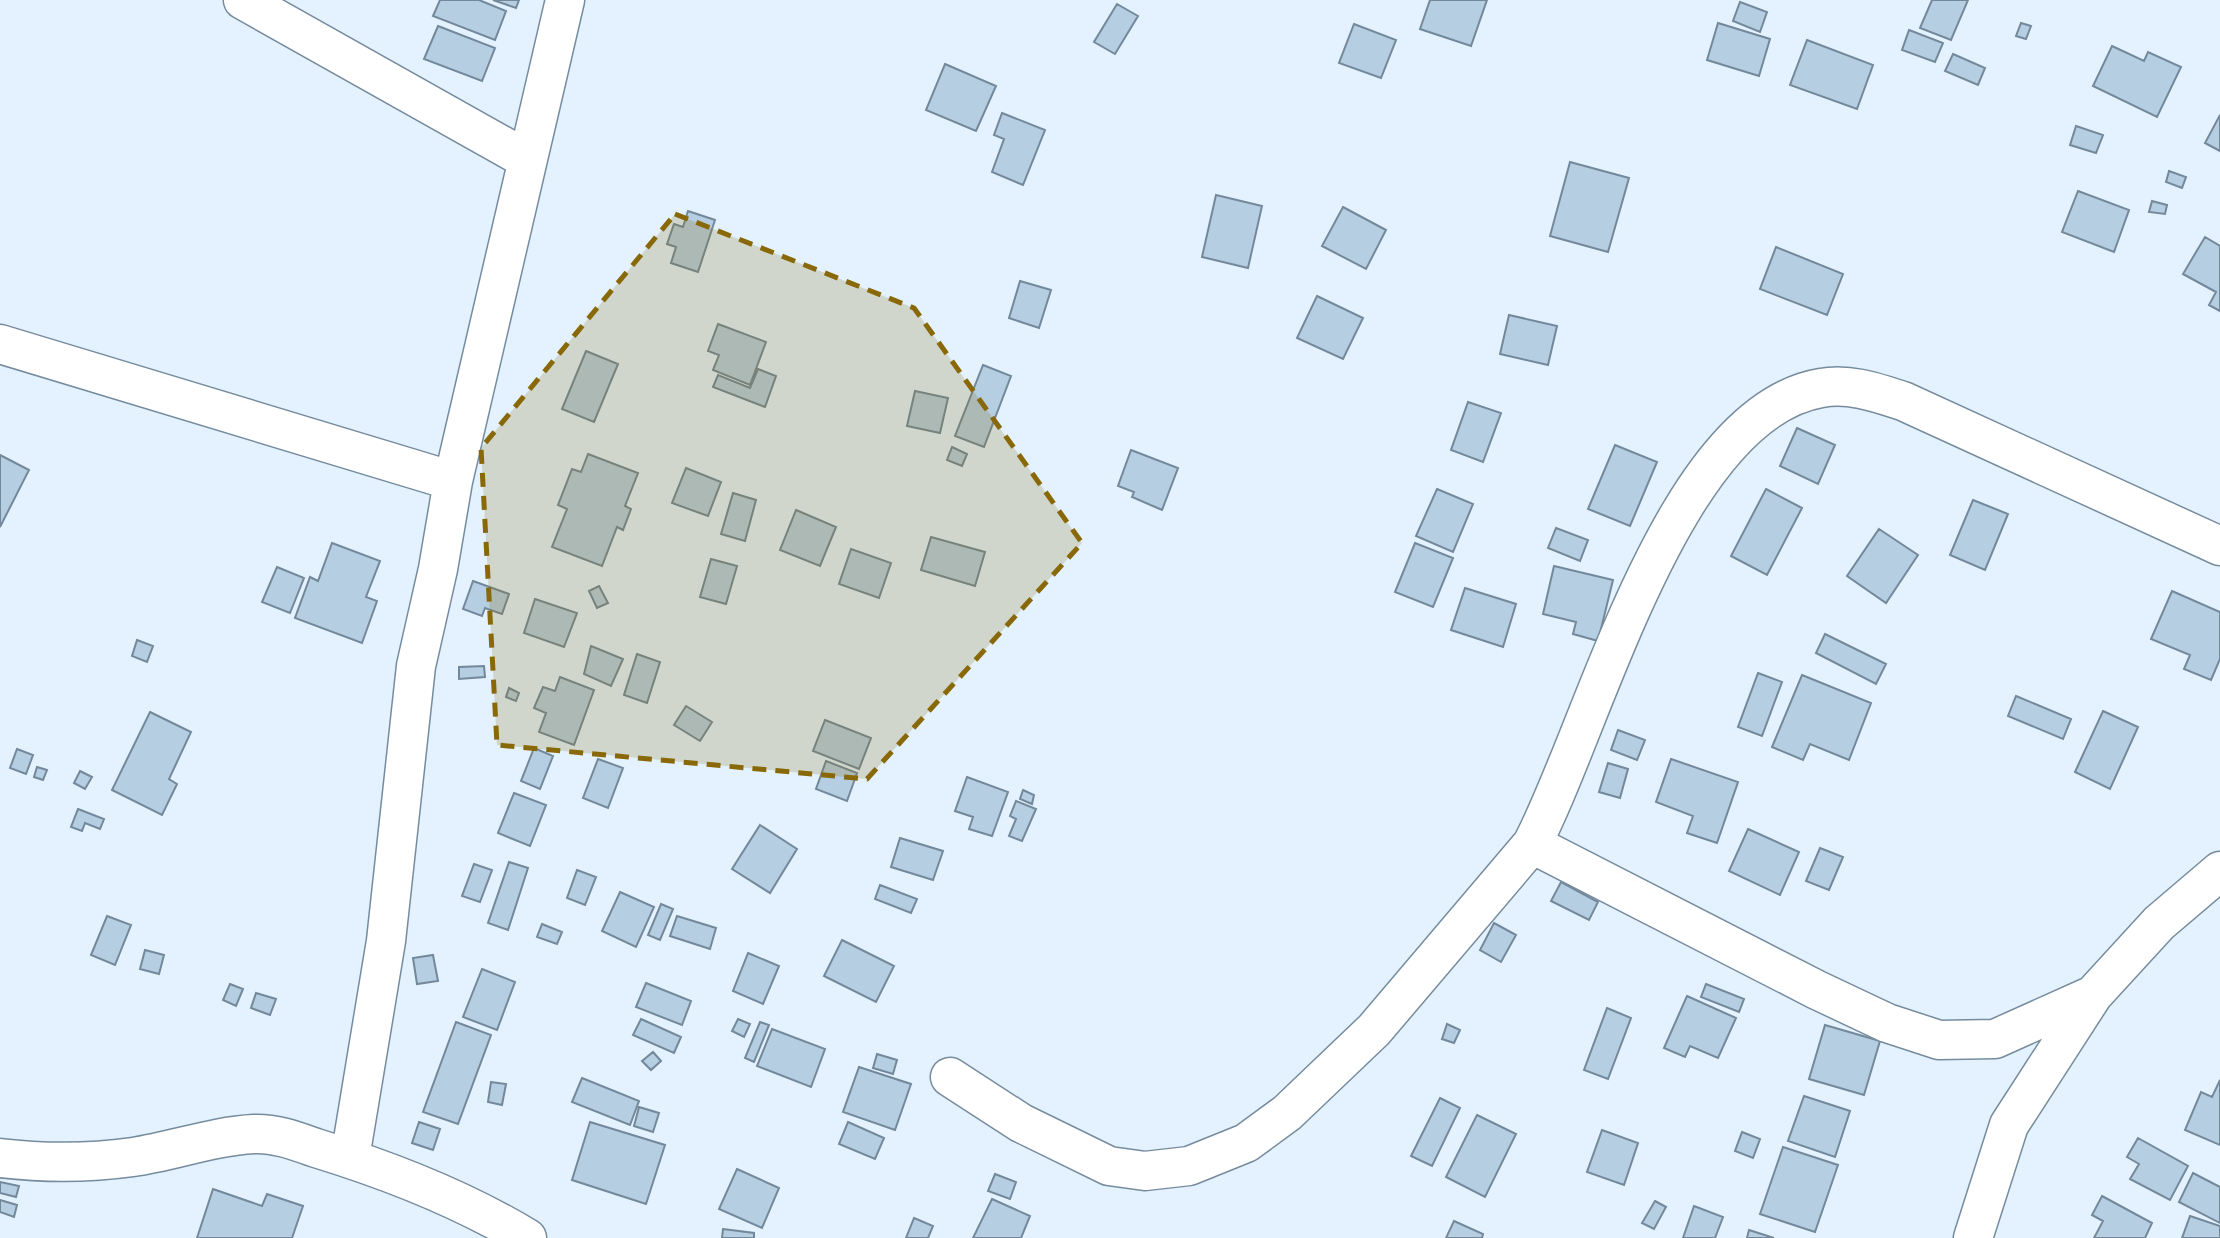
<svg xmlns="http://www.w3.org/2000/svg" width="2220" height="1238" font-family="Rubik,sans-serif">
<rect width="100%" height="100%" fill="#e3f2fe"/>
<path fill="#b6cee1" stroke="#73899b" stroke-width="2" d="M440,0H479L506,11L495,40L433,16Z
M493,0H519L516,8Z
M1430,0H1487L1471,46L1420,29Z
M1932,0H1968L1951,40L1920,28Z
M1740,2L1767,12L1760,32L1733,21Z
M1117,4L1138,16L1115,54L1094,42Z
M1718,23L1770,39L1759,76L1707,60Z
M2021,23L2031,26L2026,39L2016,36Z
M1354,24L1396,40L1381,78L1339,63Z
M438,26L495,48L482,81L424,59Z
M1909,30L1943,43L1935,62L1902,50Z
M1807,40L1873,65L1857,109L1790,85Z
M2112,46L2144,61L2148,52L2181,67L2157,117L2093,86Z
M1953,54L1985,68L1978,85L1945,71Z
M945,64L996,86L976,131L926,110Z
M1002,113L1045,130L1023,185L992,172L1004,139L994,135Z
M2220,115V151L2205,143Z
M2076,126L2103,135L2096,153L2070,145Z
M1570,162L1629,178L1608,252L1550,236Z
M2169,171L2186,177L2182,188L2166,182Z
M2078,191L2129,210L2114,252L2062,232Z
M1216,195L1262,206L1248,268L1202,257Z
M2152,201L2167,205L2165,214L2149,212Z
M1343,207L1386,230L1366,269L1322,246Z
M688,211L715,220L698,272L671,263L676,247L667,244L674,224L683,227Z
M2205,237L2220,246V311L2209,305L2216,292L2183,274Z
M1776,247L1843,274L1827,315L1760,289Z
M1020,281L1051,290L1039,328L1009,318Z
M1317,296L1363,318L1343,359L1297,338Z
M1509,315L1557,326L1548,365L1500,354Z
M718,324L766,342L750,385L713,370L719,355L708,351Z
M586,351L618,364L594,422L562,409Z
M983,365L1011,376L984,447L955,436Z
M758,369L776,376L765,407L713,387L718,375L750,388Z
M915,391L948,398L940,433L907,426Z
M1468,402L1501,413L1483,462L1451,450Z
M1797,428L1835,445L1818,484L1780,466Z
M1615,445L1657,462L1630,526L1588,509Z
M952,447L967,454L962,466L947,460Z
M1131,450L1178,468L1162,510L1132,497L1134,492L1118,486Z
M588,454L638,473L625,506L631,509L623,530L617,527L602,566L552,547L567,509L558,505L572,469L581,472Z
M0,455L29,470L0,527Z
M686,468L721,482L708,516L672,503Z
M1437,489L1473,504L1453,552L1416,536Z
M1766,489L1802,508L1767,575L1731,556Z
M733,493L756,500L745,541L721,534Z
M1973,500L2008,514L1985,570L1950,555Z
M796,510L836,527L820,566L780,550Z
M1556,528L1588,540L1580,561L1548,548Z
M1879,529L1918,555L1886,603L1847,576Z
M931,537L985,552L975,586L921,570Z
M332,543L380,561L366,597L377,601L362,643L295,618L310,577L318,581Z
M1415,543L1453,558L1433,607L1395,592Z
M851,549L891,563L879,598L839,584Z
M711,559L737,566L726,604L700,597Z
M1554,566L1613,580L1598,641L1573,634L1576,622L1543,614Z
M277,567L304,578L290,613L262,602Z
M473,581L509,594L502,614L485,608L482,616L463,609Z
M599,586L608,603L597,608L589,591Z
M1465,588L1516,604L1503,647L1451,630Z
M2172,591L2220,612V659L2211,680L2184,669L2190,655L2151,639Z
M535,599L577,613L564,647L524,633Z
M1825,634L1886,664L1876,684L1816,653Z
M137,640L153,646L147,662L132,656Z
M591,646L623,659L611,686L584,674Z
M637,654L660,662L647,703L624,695Z
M484,666L485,677L459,679V667Z
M1758,673L1782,682L1762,736L1738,727Z
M1802,675L1871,703L1849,760L1810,744L1803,760L1772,747Z
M560,677L594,690L574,745L539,732L546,713L534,708L543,687L555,691Z
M509,688L519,693L516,701L506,697Z
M2016,696L2071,719L2063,739L2008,716Z
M686,706L712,722L700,741L674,725Z
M2103,711L2138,727L2110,789L2075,772Z
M150,712L191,732L169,779L177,784L162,815L112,790Z
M825,720L871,738L859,769L813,751Z
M1618,730L1645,740L1637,760L1611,750Z
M534,748L553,756L540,789L521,781Z
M17,749L33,755L26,774L10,768Z
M598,759L623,768L608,808L583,798Z
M1671,759L1738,782L1717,843L1687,833L1693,816L1656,802Z
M826,761L857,773L847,801L816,789Z
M1608,763L1628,769L1620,798L1599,792Z
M37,767L47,770L43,780L34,777Z
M80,771L92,777L85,789L74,783Z
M967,777L1008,792L992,836L969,829L973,817L955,811Z
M1023,790L1034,795L1032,804L1020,799Z
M514,793L546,805L530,846L498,833Z
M1016,801L1036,809L1022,841L1009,836L1016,819L1010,816Z
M78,809L104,819L100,829L85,823L82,831L71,827Z
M760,825L797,849L770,893L732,869Z
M1748,829L1799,852L1780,895L1729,871Z
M900,838L943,851L933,880L891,867Z
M1820,848L1843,857L1829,890L1806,881Z
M509,862L528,868L508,930L488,923Z
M474,864L492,870L480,902L462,896Z
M577,870L596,877L585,905L567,898Z
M1561,882L1598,902L1589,920L1551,901Z
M880,885L917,899L911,913L875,899Z
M620,892L654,907L636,947L602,931Z
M661,904L673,909L660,940L648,935Z
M107,916L131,925L115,965L91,955Z
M677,916L716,928L710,949L670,936Z
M1494,923L1516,935L1501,962L1480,950Z
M542,924L562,932L557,944L537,937Z
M842,940L894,966L876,1002L824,976Z
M145,950L164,955L159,974L140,969Z
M748,953L779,966L763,1004L733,991Z
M433,955L438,981L417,984L413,958Z
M482,969L515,982L497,1030L463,1017Z
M646,983L691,1001L682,1025L636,1007Z
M230,984L243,989L236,1006L223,1000Z
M1706,984L1744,999L1739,1012L1701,997Z
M256,993L276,999L270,1015L251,1008Z
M1687,996L1736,1018L1718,1058L1690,1046L1685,1057L1664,1048Z
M1607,1008L1631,1018L1608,1079L1584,1070Z
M641,1019L681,1037L674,1053L633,1035Z
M738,1019L750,1024L744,1037L732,1031Z
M456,1022L491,1035L458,1124L423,1112Z
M760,1022L769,1025L754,1062L745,1058Z
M1447,1024L1460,1030L1454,1043L1442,1039Z
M1825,1025L1880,1041L1864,1095L1809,1079Z
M772,1029L825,1049L811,1087L757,1066Z
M653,1052L661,1061L651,1070L642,1061Z
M877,1054L897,1060L893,1074L873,1068Z
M859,1067L911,1084L895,1130L843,1112Z
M582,1078L639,1101L630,1125L572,1102Z
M2220,1080V1145L2185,1130L2201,1092L2212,1097Z
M491,1082L506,1084L502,1105L488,1102Z
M1804,1096L1850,1111L1835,1157L1788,1141Z
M1440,1098L1460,1108L1432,1166L1411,1156Z
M639,1107L659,1113L653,1132L634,1126Z
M1477,1115L1516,1134L1485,1197L1446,1177Z
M419,1122L440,1129L433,1150L412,1143Z
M590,1122L665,1145L646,1204L572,1180Z
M848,1122L884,1138L875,1159L839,1144Z
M1602,1130L1638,1143L1624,1185L1587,1172Z
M1742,1132L1760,1139L1753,1158L1735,1151Z
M2138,1138L2188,1166L2170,1200L2130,1179L2139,1164L2127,1157Z
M1783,1147L1838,1165L1815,1232L1760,1214Z
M737,1169L779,1188L762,1228L719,1209Z
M2193,1173L2220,1187V1223L2179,1202Z
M995,1174L1016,1182L1010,1199L988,1191Z
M0,1182L19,1186L16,1197L0,1193Z
M213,1189L262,1206L267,1194L303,1206L292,1238H197Z
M2102,1196L2152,1223L2145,1238H2094L2103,1221L2092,1215Z
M992,1199L1030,1216L1021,1238H973Z
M0,1200L17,1205L14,1217L0,1212Z
M1655,1201L1666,1207L1654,1229L1642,1223Z
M1694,1206L1723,1217L1715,1238H1683Z
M2190,1216L2220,1226V1238H2182Z
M914,1218L933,1226L928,1238H906Z
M1454,1221L1483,1234L1482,1238H1446Z
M723,1229L754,1233V1238H722Z
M1749,1230L1774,1238H1747Z"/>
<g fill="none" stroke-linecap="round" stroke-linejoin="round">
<g stroke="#768c9e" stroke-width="41">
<path id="street" d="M243,0L526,159
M0,344L453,481
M1532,844L1817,990L1887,1023L1939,1040L1995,1039L2093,995
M950,1077L1021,1123L1109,1166L1145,1171L1189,1166L1246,1143L1287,1113L1374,1030L1532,844C1594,727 1672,413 1821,388C1850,383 1875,392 1903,401L2220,546
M0,1158C43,1163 90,1163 133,1157C174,1151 213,1136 254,1134C275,1133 296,1141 316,1148C388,1170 462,1199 527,1238
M350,1158L386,941L416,666L438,569L453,481L565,0
M1973,1238L2009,1125L2093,995L2159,923L2220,871"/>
</g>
<use href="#street" stroke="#fff" stroke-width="38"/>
</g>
<path fill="#896907" fill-opacity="0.2" stroke="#896907" stroke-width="5" stroke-dasharray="14 9" stroke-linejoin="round" d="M675,214L914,308L1082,543L867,779L497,745L481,448Z"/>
</svg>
